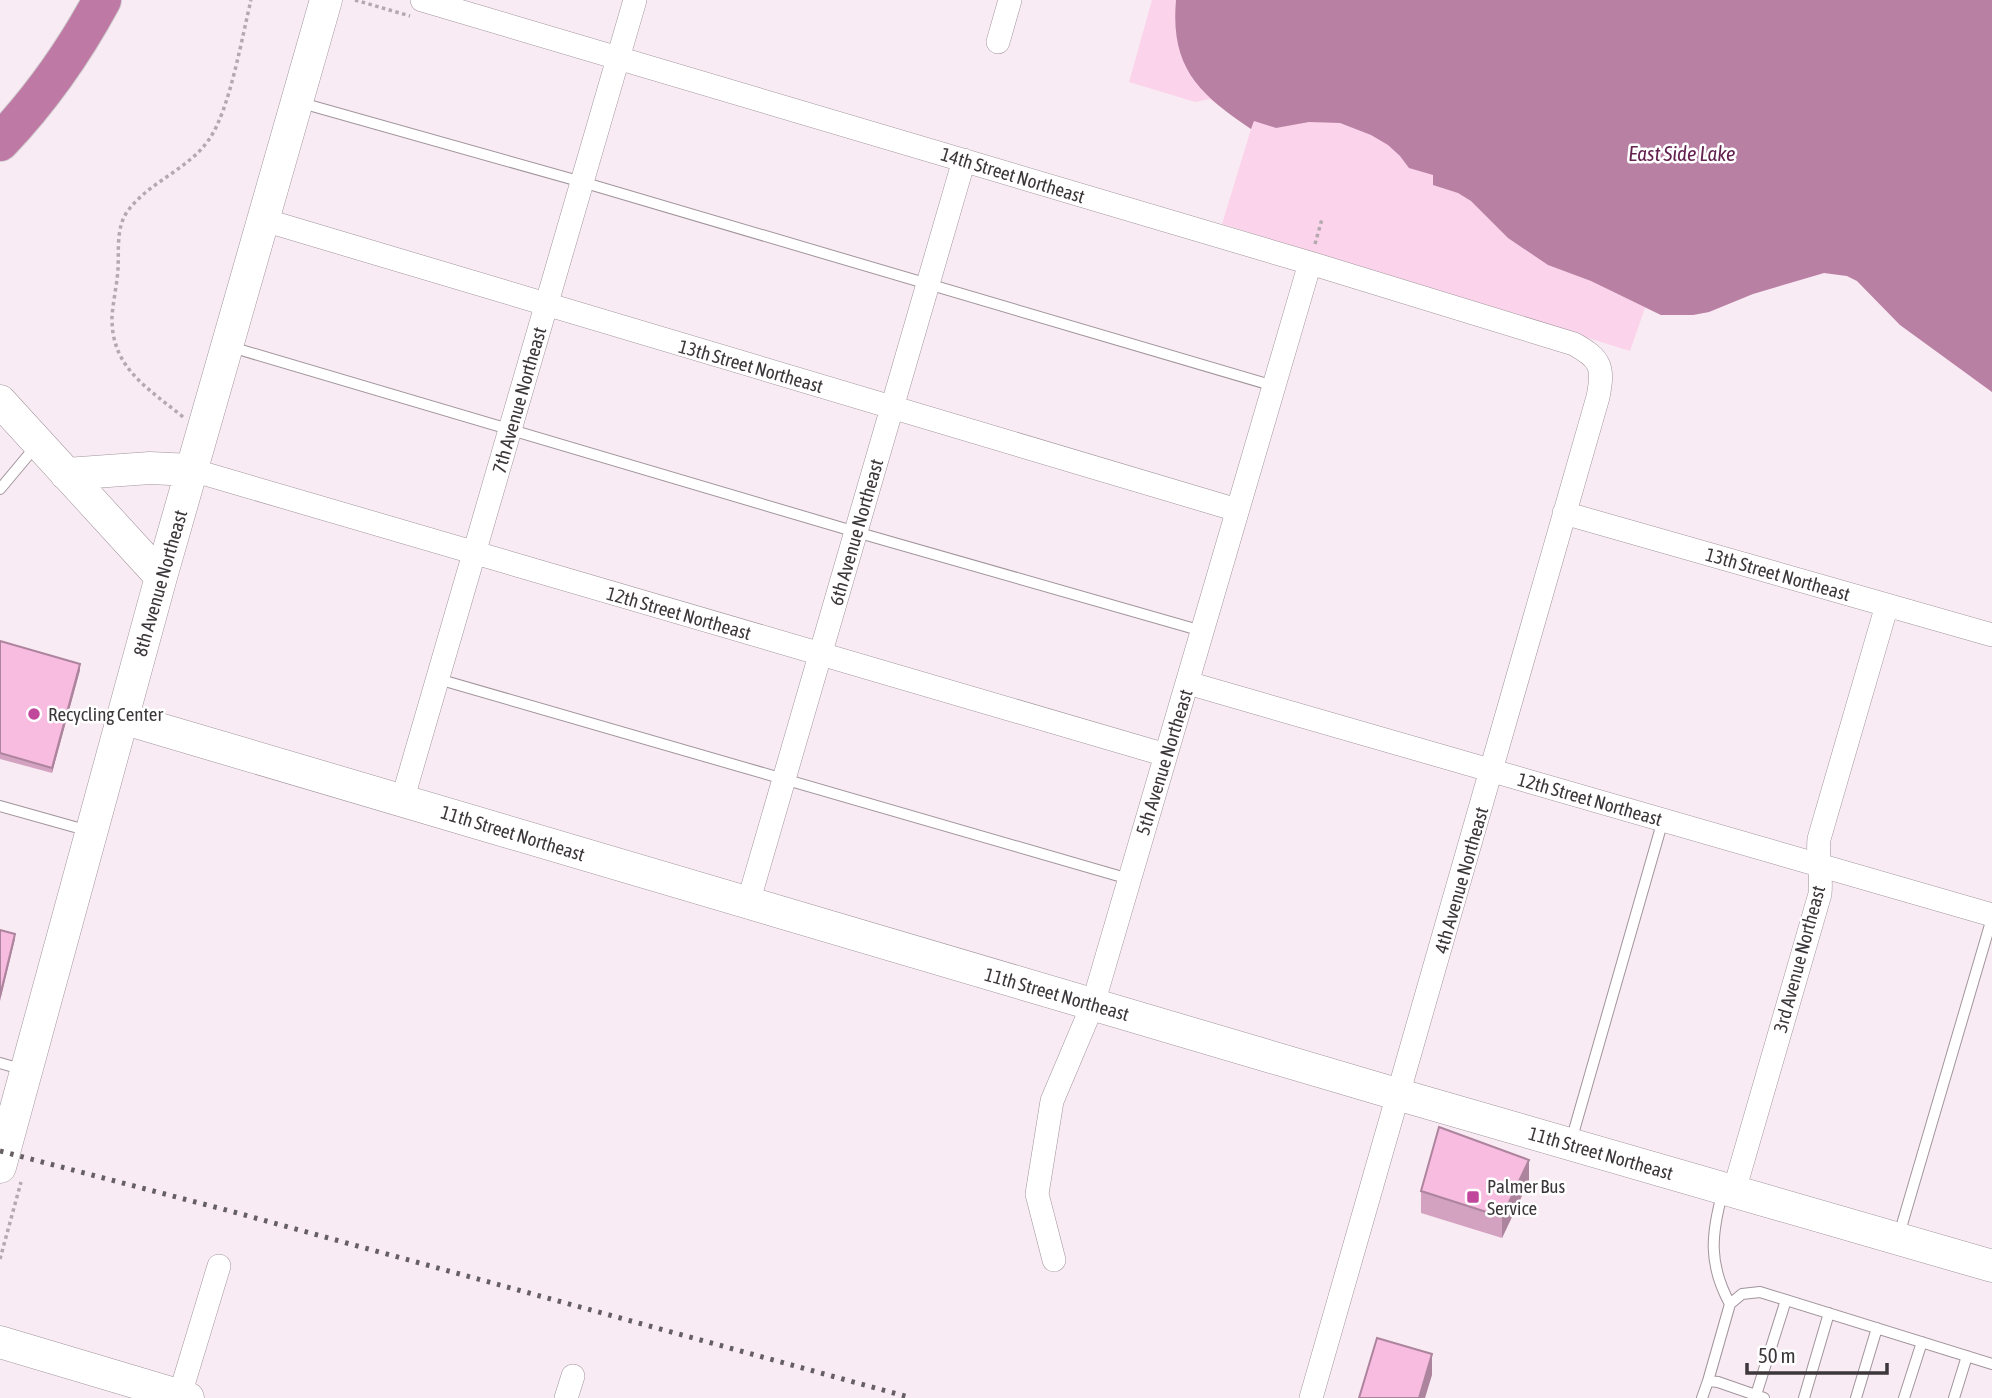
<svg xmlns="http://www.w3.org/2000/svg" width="1992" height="1398" font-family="'Asap Condensed',sans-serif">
<rect width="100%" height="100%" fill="#f9ebf3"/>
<path fill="#fbd4eb" d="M1152,0H1992V392L1900,325L1857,281L1847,276L1824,273L1752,294L1709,312L1693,315H1661L1645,308L1630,351L1222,224L1251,129L1210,99L1195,102L1129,82Z"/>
<path fill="#b881a4" d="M1176,0H1992V392L1900,325L1857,281L1847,276L1824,273L1753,294L1709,312L1693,315H1661L1591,281L1548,265L1508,238L1471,201L1458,193L1433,185V175L1409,168L1400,156L1388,145L1371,135L1340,123L1309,122L1276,128L1254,121L1251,129C1199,94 1170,68 1176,0Z"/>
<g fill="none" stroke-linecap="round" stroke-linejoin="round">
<g stroke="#a1949b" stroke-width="12">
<path id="lane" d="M298,102L582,182L1274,386
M231,347L856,532L1202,631
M0,489L36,446
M438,679L1129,879
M0,806L89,831
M0,1063L24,1070
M1571,1141L1663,820
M1723,1191C1711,1234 1708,1264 1730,1304L1708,1381L1718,1382L1764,1398
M1898,1238L1992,918
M1730,1304L1742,1294L1760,1292L1992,1364
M1756,1395L1786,1300
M1702,1398L1708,1381
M1804,1398L1829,1313
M1856,1398L1877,1328
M1904,1398L1922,1342
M1954,1398L1967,1356"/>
</g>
<g stroke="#a1949b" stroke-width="24">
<path id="street" d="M422,0L1310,263L1574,344C1601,359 1604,367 1598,397L1311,1398
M998,42L1010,0
M264,220L1237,510
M192,470L1166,755
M1564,513L1992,635
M1188,683L1992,915
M402,801L635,0
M748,903L964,160
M1734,1191L1820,894C1822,875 1817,857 1819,839L1887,605
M1054,1260L1037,1194L1052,1101L1093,1004L1310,263
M179,1398L219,1266
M566,1398L573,1376"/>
</g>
<g stroke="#a1949b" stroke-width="33">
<path id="secondary" d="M0,401L161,577
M66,474L150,468L192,470
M122,718L1400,1095L1992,1266
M0,1167L161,577L326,0
M0,1342L188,1398"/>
</g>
<g stroke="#d0cfd0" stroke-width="40">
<path id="highway" d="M0,142C41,99 74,52 102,0"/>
</g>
<path stroke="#b3a9af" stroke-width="3.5" stroke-dasharray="3.5 3.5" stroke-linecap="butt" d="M355,0L410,16
M1315,244L1322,219
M183,417C148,388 111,368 112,317C113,301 117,285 118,269C119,250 116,228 127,212C149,181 189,170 210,138C230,108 242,37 251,0
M0,1259L21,1182"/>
<use href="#lane" stroke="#fff" stroke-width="10"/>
<use href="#street" stroke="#fff" stroke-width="23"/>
<use href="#secondary" stroke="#fff" stroke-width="32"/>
<use href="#highway" stroke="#bf79a5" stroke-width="38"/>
<path stroke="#655e62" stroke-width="5" stroke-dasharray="3.5 7" stroke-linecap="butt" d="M0,1151L230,1211L912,1398"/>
</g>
<path fill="#d4a2c1" d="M0,641L80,670L52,773L0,759Z
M1529,1181L1502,1238L1421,1213V1191Z"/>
<path fill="#ad849d" d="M80,664V670L52,773V768Z
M15,934V939L0,1001V996Z
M1529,1160V1181L1502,1238V1217Z
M1432,1354V1375L1425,1398H1419Z"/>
<path fill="#f7bce0" stroke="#ad849d" stroke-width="2" d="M0,641L80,664L52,768L0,753Z
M0,930L15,934L0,996Z
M1439,1127L1529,1160L1502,1217L1421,1191Z
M1377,1338L1432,1354L1419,1398H1359Z"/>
<g fill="#c0479b" stroke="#fff" stroke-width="2.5">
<circle cx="34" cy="714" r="7"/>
<rect x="1466" y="1190" width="14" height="14" rx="3.5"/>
</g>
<g text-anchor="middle" stroke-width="5" stroke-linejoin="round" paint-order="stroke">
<g font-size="19" fill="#3c373a" stroke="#fff">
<text transform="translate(1013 175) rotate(17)" y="7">14th Street Northeast</text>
<text transform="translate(751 366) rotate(16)" y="7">13th Street Northeast</text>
<text transform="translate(519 400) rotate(-74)" y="7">7th Avenue Northeast</text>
<text transform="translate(856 532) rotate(-74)" y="7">6th Avenue Northeast</text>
<text transform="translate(1778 574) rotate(16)" y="7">13th Street Northeast</text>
<text transform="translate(160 583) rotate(-74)" y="7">8th Avenue Northeast</text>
<text transform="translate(679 613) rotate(16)" y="7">12th Street Northeast</text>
<text transform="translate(1164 762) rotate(-73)" y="7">5th Avenue Northeast</text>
<text transform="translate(1590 799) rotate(16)" y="7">12th Street Northeast</text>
<text transform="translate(513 833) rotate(17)" y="7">11th Street Northeast</text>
<text transform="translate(1461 880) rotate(-74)" y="7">4th Avenue Northeast</text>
<text transform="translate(1799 959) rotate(-75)" y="7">3rd Avenue Northeast</text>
<text transform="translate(1057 994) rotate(16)" y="7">11th Street Northeast</text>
<text transform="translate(1601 1153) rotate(16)" y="7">11th Street Northeast</text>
</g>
<g font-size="19" fill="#3c373a" stroke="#fff" text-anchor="start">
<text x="48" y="721">Recycling Center</text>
<text x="1487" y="1193">Palmer Bus<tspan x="1487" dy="22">Service</tspan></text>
</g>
<g font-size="21" font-style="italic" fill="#63214f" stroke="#fff">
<text x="1682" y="161">East Side Lake</text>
</g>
</g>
<path d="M1747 1363v10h140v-10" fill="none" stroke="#3c373a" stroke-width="3.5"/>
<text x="1758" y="1363" font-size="21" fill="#3c373a" stroke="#ffffff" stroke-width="5" paint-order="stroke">50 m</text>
</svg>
